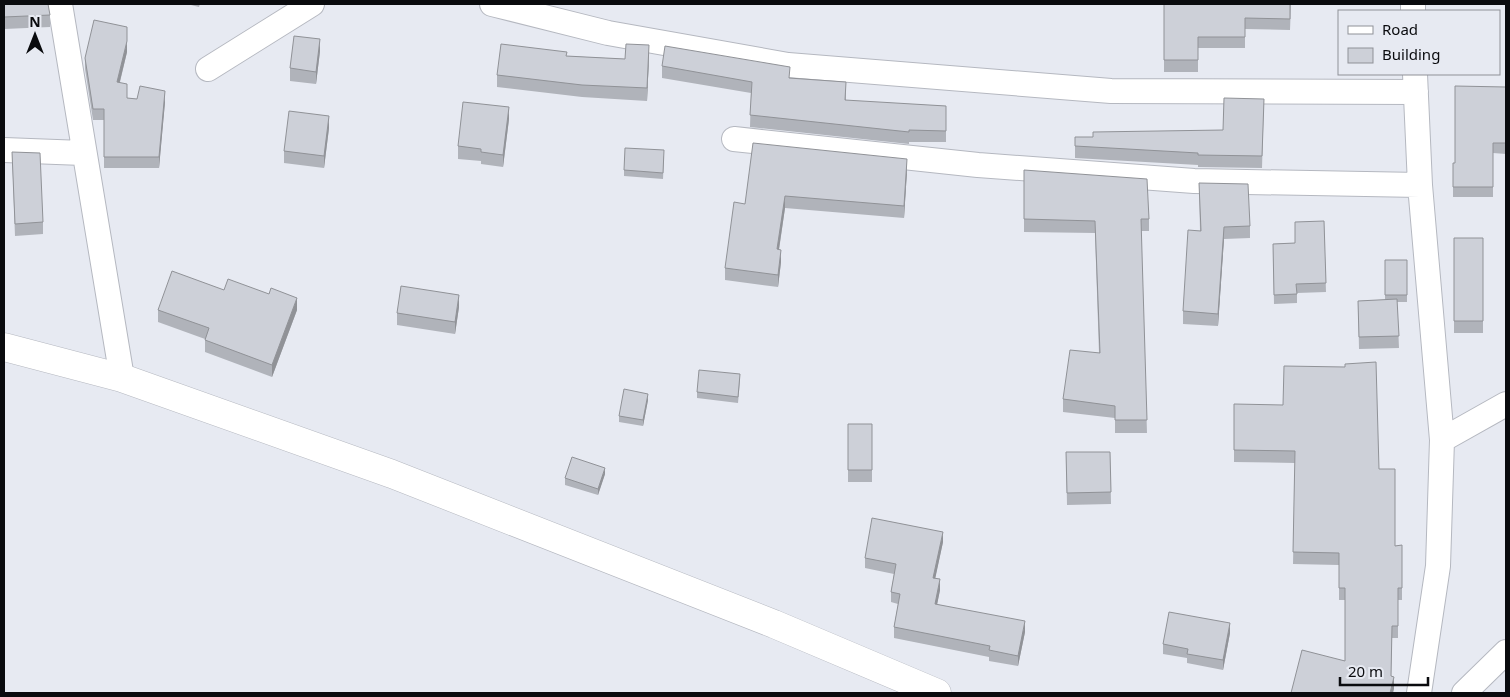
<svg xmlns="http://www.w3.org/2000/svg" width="1510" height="697" font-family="'Noto Sans',sans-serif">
<rect width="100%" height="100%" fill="#e7eaf2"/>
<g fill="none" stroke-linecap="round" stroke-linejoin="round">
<g stroke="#b5b8c0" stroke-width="26">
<path id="street" d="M60,4L122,378
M492,4L608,33L788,65L1111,91L1416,92
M1413,4V11
M208,69L312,4
M1415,74L1420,185L1442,440L1438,566L1419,693
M734,139L978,165L1194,181L1420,185
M4,150L83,153
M1442,440L1506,404
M1464,693L1506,652"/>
</g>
<g stroke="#b5b8c0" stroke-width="29">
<path id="secondary" d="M4,347L122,378L392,474L774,624L937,693"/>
</g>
<use href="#street" stroke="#fff" stroke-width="24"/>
<use href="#secondary" stroke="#fff" stroke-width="28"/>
</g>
<path fill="#b0b3ba" d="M4,4L50,15V27L4,29Z
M187,4H200L199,7Z
M1164,4H1291L1290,30L1245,29V48H1198V72H1164Z
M320,51L316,84L290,81V68Z
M127,52L120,82L127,98L165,102L159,168H104V120H93L85,69V58Z
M567,56L625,59L649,57L647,101L582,97L497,87V75Z
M662,66L790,78L846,93V101L946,106V142H909V144L750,127L751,93L662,78Z
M1506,87V154L1493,153V197H1453V163H1455Z
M1264,99L1262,168L1198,167V165L1075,158V137H1093L1223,130Z
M509,119L503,167L481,164V161L458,159V146Z
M329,128L324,168L284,163V151Z
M12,152L43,222V234L15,236Z
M664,156L663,179L624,176V170Z
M1024,170L1149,219V231H1141L1147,433H1115V418L1063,412V399L1099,353L1095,233L1024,232Z
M907,171L904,218L785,208L779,250L781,262L778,287L725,280V268L745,204Z
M1199,183L1250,226V238L1224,239L1218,326L1183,324V311L1200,231Z
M1324,221L1326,292L1297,293V303L1274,304L1273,244L1295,243Z
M1454,238H1483V333H1454Z
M1385,260H1407V302H1397L1399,348L1359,349L1358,301L1385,300Z
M224,290L297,310L272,377L205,352V339L158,322V310Z
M459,307L455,334L397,325V313Z
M740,380L738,403L697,398V392Z
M648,400L643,426L619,422V416Z
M1234,404L1379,469L1395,546L1402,545V600H1398V638H1392L1391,676L1394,689L1345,661V600H1339V565L1293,564L1295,463L1234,462Z
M848,424H872V482H848Z
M1066,452H1110L1111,504L1067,505Z
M605,474L598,495L565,485V478Z
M943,542L935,578L940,590L937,604L1025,632L1018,666L989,661V657L894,638V627L898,604L891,602V592L894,574L865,568V558Z
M1230,633L1223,670L1187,663V658L1163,654V644Z"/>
<path fill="#909297" d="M320,39V51L316,84V72Z
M127,41V52L117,93V82Z
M649,45V57L647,101V88Z
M165,91V102L159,168V157Z
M509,107V119L503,167V155Z
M329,116V128L324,168V156Z
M907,159V171L904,218V206Z
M785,196V208L777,262V249Z
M1224,227V239L1218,326V314Z
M781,250V262L778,287V275Z
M459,295V307L455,334V322Z
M297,298V310L272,377V365Z
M648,394V400L643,426V420Z
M605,468V474L598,495V489Z
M943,532V542L933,589V578Z
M940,579V590L935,615V604Z
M1025,621V632L1018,666V656Z
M1230,623V633L1223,670V660Z
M1394,677V689L1393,693H1390Z"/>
<path fill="#cdd0d8" stroke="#909297" d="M4,4H48L50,15L4,17Z
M1164,4H1290V19L1245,18V37H1198V60H1164Z
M94,20L127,27V41L117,82L127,84V98L137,99L140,86L165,91L159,157H104V109H93L85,58Z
M294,36L320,39L316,72L290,68Z
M501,44L567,52L566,56L625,59L626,44L649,45L647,88L582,85L497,75Z
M665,46L790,67L789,78L846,82L845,100L946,106V131L909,130V132L750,115L752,82L662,66Z
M1455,86L1506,87V143H1493V187H1453V163H1455Z
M1224,98L1264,99L1262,156L1198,155V153L1075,146V137H1093V132L1223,130Z
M463,102L509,107L503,155L481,152V149L458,146Z
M289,111L329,116L324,156L284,151Z
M753,143L907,159L904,206L785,196L777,249L781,250L778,275L725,268L734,202L745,204Z
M625,148L664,150L663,173L624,170Z
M12,152L40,153L43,222L15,224Z
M1024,170L1147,179L1149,219H1141L1147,420H1115V406L1063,399L1070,350L1100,353L1095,221L1024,219Z
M1199,183L1248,184L1250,226L1224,227L1218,314L1183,311L1188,230L1201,231Z
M1324,221L1326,283L1296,284L1297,294L1274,295L1273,244L1295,243V222Z
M1454,238H1483V321H1454Z
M1385,260H1407V295H1385Z
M172,271L224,290L228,279L269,294L271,288L297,298L272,365L205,340L209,328L158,310Z
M401,286L459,295L455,322L397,313Z
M1397,299L1399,336L1359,337L1358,301Z
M1376,362L1379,469H1395V546L1402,545V588H1398V626H1392L1391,676L1394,677L1390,693H1291L1302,650L1345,661V588H1339V553L1293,552L1295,451L1234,450V404L1283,405L1284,366L1345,367V364Z
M699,370L740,374L738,397L697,392Z
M624,389L648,394L643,420L619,416Z
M848,424H872V470H848Z
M1066,452H1110L1111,492L1067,493Z
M572,457L605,468L598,489L565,478Z
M872,518L943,532L933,578L940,579L935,604L1025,621L1018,656L989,650L990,646L894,627L900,594L891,592L896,564L865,558Z
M1169,612L1230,623L1223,660L1187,654L1188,649L1163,644Z"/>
<rect width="1510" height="697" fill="none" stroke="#0a0b0e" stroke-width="10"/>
<rect x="1338" y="10" width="162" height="65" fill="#e7eaf2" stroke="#8f9197"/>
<rect x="1348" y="26" width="25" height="8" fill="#ffffff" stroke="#8f9197"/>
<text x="1382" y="35" font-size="15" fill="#0a0b0e">Road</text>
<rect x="1348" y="48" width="25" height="15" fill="#cdd0d8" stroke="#8f9197"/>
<text x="1382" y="60" font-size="15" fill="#0a0b0e">Building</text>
<g transform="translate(35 35)" stroke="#e7eaf2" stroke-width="4" paint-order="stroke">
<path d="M0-4L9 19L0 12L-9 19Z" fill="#0a0b0e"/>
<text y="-8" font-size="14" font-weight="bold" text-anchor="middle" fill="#0a0b0e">N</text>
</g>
<path d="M1340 677v8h88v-8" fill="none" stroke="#0a0b0e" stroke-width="2.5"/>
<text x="1348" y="677" font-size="15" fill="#0a0b0e" stroke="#e7eaf2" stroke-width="4" paint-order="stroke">20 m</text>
</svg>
